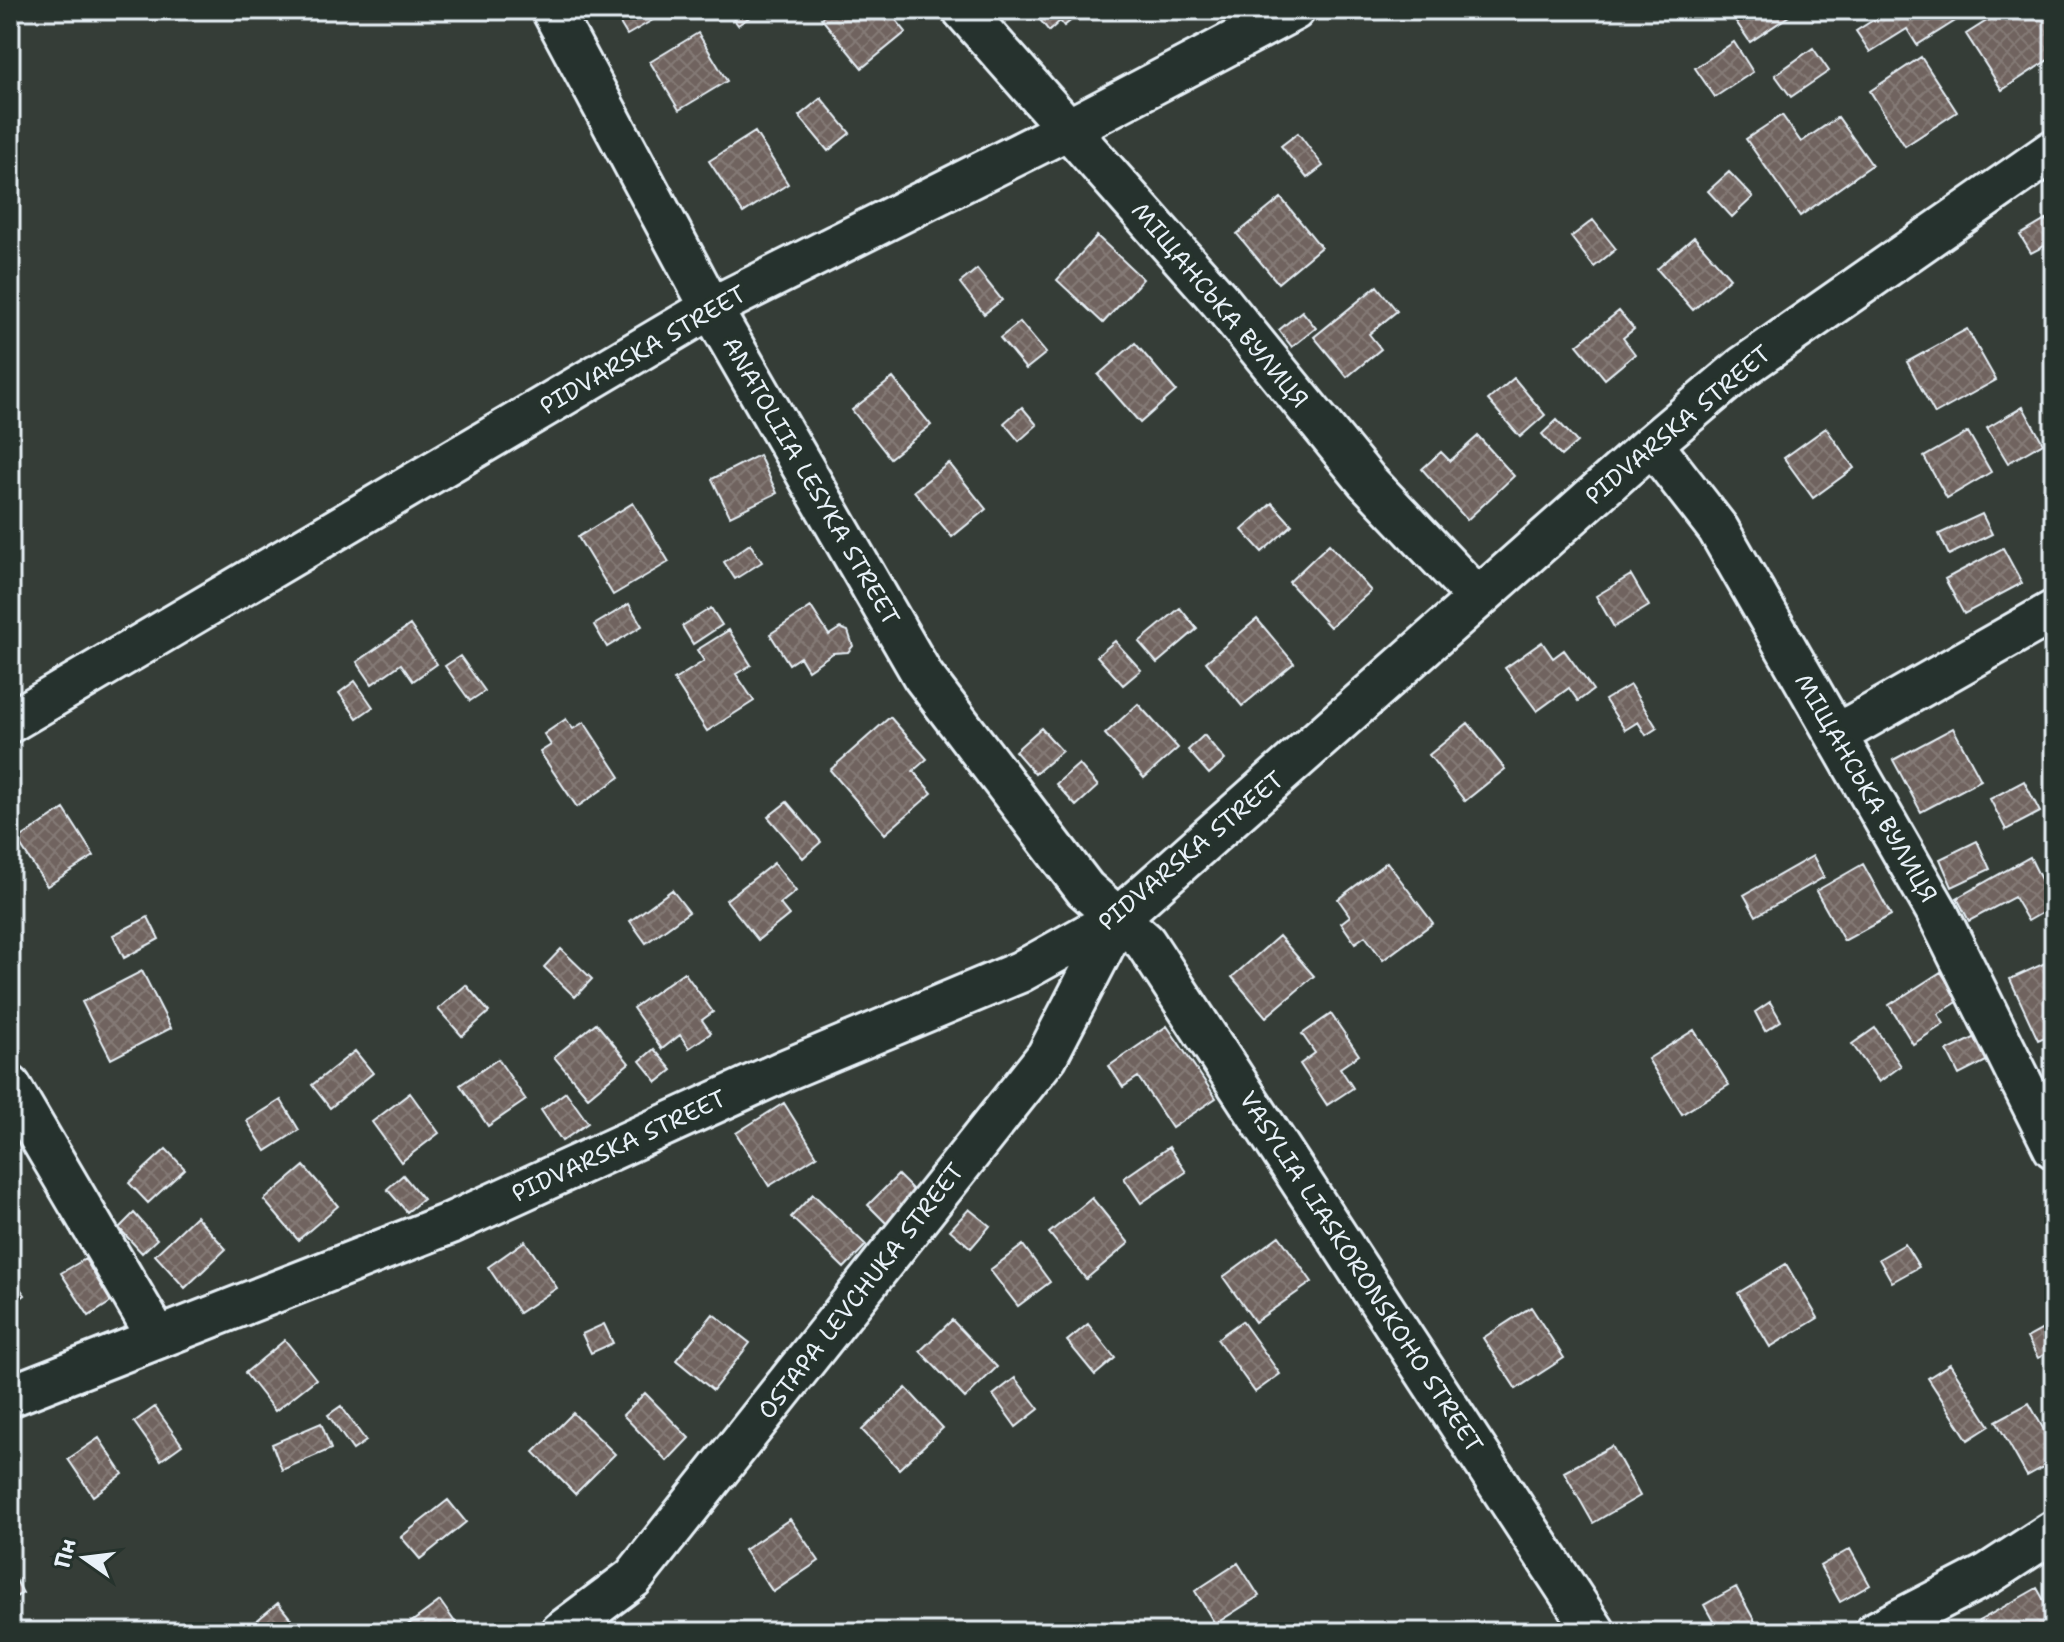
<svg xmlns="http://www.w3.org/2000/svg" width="2064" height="1642" font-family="'Shantell Sans',sans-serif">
<defs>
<pattern id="building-cross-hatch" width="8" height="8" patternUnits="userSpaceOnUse" patternTransform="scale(2)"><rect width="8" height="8" fill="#70635e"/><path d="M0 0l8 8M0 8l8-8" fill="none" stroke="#847a76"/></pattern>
</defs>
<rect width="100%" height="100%" fill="#353d37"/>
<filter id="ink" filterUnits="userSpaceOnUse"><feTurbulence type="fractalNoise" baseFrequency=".0125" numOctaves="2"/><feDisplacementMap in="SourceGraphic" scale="16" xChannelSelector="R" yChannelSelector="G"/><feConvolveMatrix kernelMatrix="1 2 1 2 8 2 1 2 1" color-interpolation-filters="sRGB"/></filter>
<g filter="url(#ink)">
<path fill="url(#building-cross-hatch)" stroke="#e8f1f8" stroke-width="2" d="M612,10H670L627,35Z
M727,10H760L738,25Z
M832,10H888L906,32L862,68L821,18Z
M1032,10H1084L1064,26L1060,21L1049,31Z
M1728,10H1794L1795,12L1750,42Z
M1889,10H1966L1968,13L1917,45L1907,29L1870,52L1856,31Z
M2004,10H2054V56L2002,90L1966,34Z
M698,33L727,81L679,110L650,62Z
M1734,42L1753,72L1715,97L1695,68Z
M1813,48L1829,71L1791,97L1775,75Z
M1921,57L1957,112L1905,146L1870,91Z
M821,98L850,133L828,151L799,116Z
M1782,115L1801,142L1838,117L1872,165L1800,216L1746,139Z
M755,132L788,184L743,213L709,161Z
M1298,133L1323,166L1307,178L1281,146Z
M1729,172L1753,197L1732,217L1708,191Z
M1281,198L1321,247L1278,283L1237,234Z
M2054,215V253L2049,256L2044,246L2031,253L2020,235Z
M1593,220L1616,249L1594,267L1571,237Z
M1097,236L1143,279L1103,323L1057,280Z
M1694,237L1730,278L1693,310L1657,269Z
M977,269L1002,300L984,314L960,283Z
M1377,286L1397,311L1369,334L1381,349L1347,377L1314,337Z
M1302,311L1316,328L1292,347L1279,330Z
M1619,311L1634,329L1623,338L1635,354L1605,379L1577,345Z
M1020,322L1046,353L1026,369L1000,338Z
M1967,329L1996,380L1935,414L1907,362Z
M1135,343L1176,391L1140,423L1098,375Z
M893,378L931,425L890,458L852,410Z
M1514,378L1545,415L1520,437L1488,400Z
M1022,407L1037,425L1019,441L1004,423Z
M2023,407L2043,443L2008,463L1987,428Z
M1557,420L1577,442L1561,456L1542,434Z
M1826,428L1854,468L1813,498L1784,458Z
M1968,432L1991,472L1947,498L1924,457Z
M1478,436L1514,476L1467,520L1422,469L1441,452L1450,461Z
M759,455L777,493L730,516L712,479Z
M949,463L986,509L952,537L914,491Z
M633,503L669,562L613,595L578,537Z
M1272,503L1292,525L1262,552L1242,530Z
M1982,514L1992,534L1949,555L1939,534Z
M750,544L762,562L735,579L724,562Z
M1329,544L1371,591L1330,627L1289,582Z
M2003,548L2022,583L1964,614L1945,579Z
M1631,575L1649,606L1614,627L1596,596Z
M629,604L642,626L607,647L594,625Z
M811,607L829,635L840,628L848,631L853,646L848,652L833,653L808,670L800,657L789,664L770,634Z
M711,608L722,625L693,644L682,626Z
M1180,608L1197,629L1157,663L1139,642Z
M1257,619L1294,663L1242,706L1206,662Z
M410,625L437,664L413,681L401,664L372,684L357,662Z
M729,630L751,665L736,674L754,701L707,731L674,680L704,661L697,650Z
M1115,641L1141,670L1123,685L1097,656Z
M1542,642L1553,658L1564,650L1593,690L1578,701L1569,688L1537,711L1505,668Z
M460,656L485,691L470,701L445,666Z
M355,681L373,707L357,718L339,693Z
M1630,685L1657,728L1646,735L1638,722L1625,730L1605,700Z
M1138,704L1178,748L1144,778L1105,734Z
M890,717L927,759L913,771L932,793L885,834L830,770Z
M566,719L573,729L584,722L620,777L577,807L540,752L551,745L544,734Z
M1468,723L1505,769L1465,801L1429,755Z
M1041,728L1062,751L1035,774L1015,751Z
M1953,728L1981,780L1921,812L1893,760Z
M1204,735L1225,760L1209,774L1188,750Z
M1079,764L1098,786L1076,806L1056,784Z
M2024,781L2040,812L2006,830L1990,799Z
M787,802L821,842L803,858L768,817Z
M64,809L94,856L47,886L17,840Z
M1977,841L1990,869L1952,887L1940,859Z
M1813,856L1824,877L1756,916L1744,895Z
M2030,857L2054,906L2028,921L2014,897L1969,921L1957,898Z
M1387,862L1433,923L1383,960L1365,936L1355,943L1341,923L1350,916L1338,899Z
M774,863L796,891L780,904L789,915L758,940L726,900Z
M1863,864L1891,915L1844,941L1816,891Z
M672,890L689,912L646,943L630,921Z
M148,917L159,939L124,958L113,935Z
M1279,936L1314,976L1266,1017L1232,977Z
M561,949L592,979L575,997L544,967Z
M2054,959V1033L2038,1040L2010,979Z
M142,971L171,1028L111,1059L82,1002Z
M684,972L713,1012L702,1020L711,1033L689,1048L680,1035L662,1049L633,1008Z
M1941,972L1959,1001L1938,1014L1944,1024L1913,1044L1889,1005Z
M466,985L489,1012L462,1036L438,1009Z
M1770,1002L1781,1021L1765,1031L1755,1012Z
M1331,1014L1359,1055L1340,1068L1353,1088L1327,1105L1300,1064L1315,1053L1302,1034Z
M596,1023L629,1063L588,1097L554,1057Z
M1167,1026L1216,1098L1172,1128L1138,1077L1123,1087L1109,1066Z
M1875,1028L1901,1066L1879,1082L1852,1044Z
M1694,1030L1729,1085L1682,1114L1648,1059Z
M1982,1034L1994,1057L1959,1075L1947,1051Z
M654,1049L672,1070L657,1082L640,1061Z
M355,1051L373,1073L330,1108L312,1085Z
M498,1059L526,1100L488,1126L460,1085Z
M566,1092L588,1123L562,1141L541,1110Z
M410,1093L439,1133L401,1162L372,1122Z
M281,1100L299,1130L266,1151L247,1121Z
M784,1103L817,1156L769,1186L736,1133Z
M1169,1147L1186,1172L1141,1203L1124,1178Z
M166,1149L185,1169L148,1203L129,1183Z
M304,1166L338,1206L298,1240L264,1200Z
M403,1175L423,1199L407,1212L387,1189Z
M898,1175L917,1194L887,1224L868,1205Z
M813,1194L866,1245L844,1268L791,1217Z
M1092,1198L1129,1243L1086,1279L1049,1233Z
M969,1209L990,1226L971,1248L950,1230Z
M134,1213L157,1239L142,1253L119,1228Z
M196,1216L226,1249L185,1288L155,1255Z
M1279,1236L1312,1282L1255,1322L1223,1277Z
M525,1241L557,1288L519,1313L488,1267Z
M1905,1244L1919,1267L1892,1282L1879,1259Z
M1023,1245L1050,1282L1018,1306L990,1270Z
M85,1259L111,1302L89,1316L61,1273Z
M1786,1264L1818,1318L1770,1347L1738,1293Z
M10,1275L25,1295L10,1306Z
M1531,1307L1564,1358L1516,1389L1483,1338Z
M713,1314L750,1343L713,1390L676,1360Z
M952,1320L997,1367L965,1398L920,1351Z
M1242,1321L1280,1374L1255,1392L1217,1339Z
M2054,1323V1349L2038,1358L2027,1338Z
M604,1324L613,1343L591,1353L582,1334Z
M1088,1324L1115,1358L1095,1375L1067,1341Z
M285,1340L316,1379L275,1411L245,1373Z
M1950,1364L1990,1426L1968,1440L1928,1378Z
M1015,1378L1039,1409L1016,1427L993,1395Z
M906,1388L943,1428L899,1469L862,1430Z
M645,1393L689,1438L667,1461L623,1415Z
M2029,1403L2054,1448V1461L2027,1476L1996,1421Z
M341,1406L366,1441L353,1450L328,1415Z
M155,1407L182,1445L161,1460L134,1422Z
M573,1413L615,1454L575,1494L534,1452Z
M321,1423L331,1449L282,1470L272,1444Z
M99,1438L123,1474L93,1496L68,1459Z
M1612,1446L1640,1496L1593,1523L1564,1472Z
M448,1500L466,1522L420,1559L401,1537Z
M790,1519L819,1561L773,1592L744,1550Z
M1850,1549L1870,1585L1840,1602L1820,1566Z
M1238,1563L1259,1596L1215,1624L1195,1591Z
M10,1569L23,1593L10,1600Z
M1736,1587L1760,1631L1757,1632H1719L1704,1605Z
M2037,1588L2054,1618V1632H1985L1979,1621Z
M440,1601L462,1632H398Z
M278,1603L295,1624L285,1632H243Z"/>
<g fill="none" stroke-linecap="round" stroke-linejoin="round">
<g stroke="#e8f1f8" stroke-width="46">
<path id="minor" d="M552,10L711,308L923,676L1085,889L1145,942L1595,1632
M963,10L1221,302L1367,481L1478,598
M1652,444L1718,529L1836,735L1936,910L2054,1148
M10,722L711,308L1070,128L1294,10
M1836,735L2054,611
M10,1086L158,1338
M10,1396L451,1223L788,1069L1020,972L1119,917L1652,444L1743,367L2054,150
M561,1632L633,1578L1047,1056L1119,917
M1876,1632L1988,1574L2054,1531"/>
</g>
<use href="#minor" stroke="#26332d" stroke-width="40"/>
</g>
</g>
<g text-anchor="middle" stroke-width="8" stroke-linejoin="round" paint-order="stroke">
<g font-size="24" fill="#e8f1f8" stroke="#26332d">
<text transform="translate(1220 305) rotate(50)" y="8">МІЩАНСЬКА ВУЛИЦЯ</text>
<text transform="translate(643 350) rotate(-30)" y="8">PIDVARSKA STREET</text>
<text transform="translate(1678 425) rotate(-40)" y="8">PIDVARSKA STREET</text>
<text transform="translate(811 481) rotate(60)" y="8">ANATOLIIA LESYKA STREET</text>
<text transform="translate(1866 788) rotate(60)" y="8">МІЩАНСЬКА ВУЛИЦЯ</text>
<text transform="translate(1191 851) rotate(-40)" y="8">PIDVARSKA STREET</text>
<text transform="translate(619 1146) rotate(-25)" y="8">PIDVARSKA STREET</text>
<text transform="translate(1361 1272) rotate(57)" y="8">VASYLIA LIASKORONSKOHO STREET</text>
<text transform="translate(861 1291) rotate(-52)" y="8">OSTAPA LEVCHUKA STREET</text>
</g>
</g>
<rect width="2064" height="1642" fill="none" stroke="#26332d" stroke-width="40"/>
<rect x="20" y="20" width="2024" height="1602" fill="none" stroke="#e8f1f8" stroke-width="3" filter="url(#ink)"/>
<g transform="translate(84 1558) rotate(284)" stroke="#26332d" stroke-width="6" paint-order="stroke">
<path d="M0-6L14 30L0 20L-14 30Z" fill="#e8f1f8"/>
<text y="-12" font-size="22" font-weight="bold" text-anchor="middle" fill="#e8f1f8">Пн</text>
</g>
</svg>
